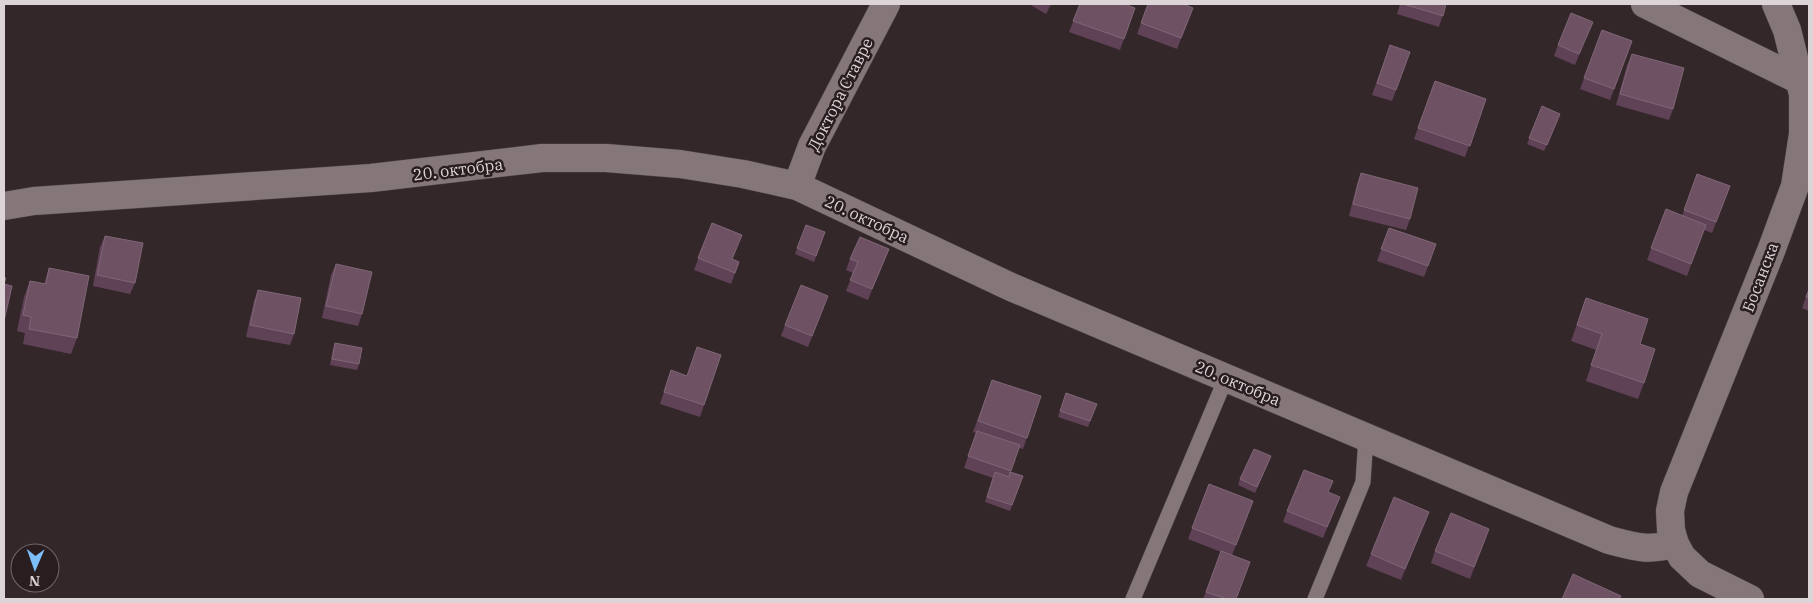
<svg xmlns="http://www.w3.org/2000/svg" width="1813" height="603" font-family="'IBM Plex Serif',serif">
<rect width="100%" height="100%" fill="#34272a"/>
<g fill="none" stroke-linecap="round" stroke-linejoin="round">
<g stroke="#4d4346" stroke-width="16">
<path id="service" d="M1133,599L1226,378
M1315,599L1363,482L1366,437"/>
</g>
<g stroke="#4d4346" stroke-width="29">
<path id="minor" d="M1645,4L1799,80
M797,186L812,146L886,4
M4,206L34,201L371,178L542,158H606L680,164L743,174L797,186L1011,287L1609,540C1636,547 1646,551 1675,544
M1750,599L1700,574L1682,557L1675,544L1671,530L1670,511L1674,492L1771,251L1795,186L1803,134V94L1787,30L1776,4"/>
</g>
<use href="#service" stroke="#857679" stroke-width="15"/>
<use href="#minor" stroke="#857679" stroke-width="28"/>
</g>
<path fill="#604257" d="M1029,4H1052L1046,14Z
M1080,4L1135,8L1120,50L1069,32Z
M1148,4L1193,8L1177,49L1137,34Z
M1400,4H1446L1439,27L1397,14Z
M1593,22L1575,65L1554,56L1558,45Z
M1602,30L1632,41L1610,100L1580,89Z
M1390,45L1410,52L1392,101L1372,95Z
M1632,54L1673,109L1669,120L1616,105L1627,65Z
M1435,81L1486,99L1465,157L1414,139Z
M1542,106L1560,114L1544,151L1527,144Z
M1361,173L1410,219L1406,230L1349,216L1357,184Z
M1697,174L1730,186L1712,233L1704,230L1687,276L1647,260L1666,209L1682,216Z
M712,223L733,259L739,262L731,284L694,270Z
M806,225L825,232L814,262L795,254Z
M1389,228L1436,244L1424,277L1377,261Z
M105,236L135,283L130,294L93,286L100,247Z
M889,249L868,300L846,291L853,273L846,270L850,259Z
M336,264L362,314L358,326L322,318L331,275Z
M49,268L77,338L71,354L23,344L25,333L17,331L24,297L30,281L44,284Z
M1809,289V311L1802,308Z
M258,290L294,334L290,345L246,337L254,301Z
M828,296L808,347L781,336L785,325Z
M1586,298L1640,344L1644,383L1638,399L1586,381L1596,350L1571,341Z
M335,343L359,364L357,370L330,365L333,349Z
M671,370L704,405L700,417L660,404Z
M992,380L1041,396L1023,449L1019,448L1010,472L1023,476L1010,511L985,502L993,478L964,468L976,433L973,432Z
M1066,393L1097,404L1088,427L1058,417Z
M1269,462L1255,493L1238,485L1240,479Z
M1209,484L1253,501L1232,555L1236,599H1203L1221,552L1188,539Z
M1329,493L1335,509L1323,538L1283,522L1287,511Z
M1429,512L1401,580L1366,566L1371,554Z
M1485,541L1470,579L1431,563L1435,551Z"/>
<path fill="#49313f" d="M1050,4H1052L1046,14Z
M1593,22L1589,33L1575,65L1579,54Z
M889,249L885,260L868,300L872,289Z
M1429,512L1425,523L1401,580L1405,569Z
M1489,529L1485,541L1470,579L1474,567Z"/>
<path fill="#6e5264" stroke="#7f6676" d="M1080,4H1124L1135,8L1124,39L1073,21Z
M1148,4H1183L1193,8L1181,38L1141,23Z
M1403,4H1446L1443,16Z
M1571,13L1593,22L1579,54L1558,45Z
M1602,30L1632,41L1614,89L1584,78Z
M1390,45L1410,52L1396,90L1377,83Z
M1632,54L1684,68L1673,109L1620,94Z
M1435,81L1486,99L1470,146L1418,128Z
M1542,106L1560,114L1547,145L1529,138Z
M1361,173L1418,188L1410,219L1353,204Z
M1697,174L1730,186L1716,222L1684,210Z
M1666,209L1706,225L1691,264L1651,248Z
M712,223L742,235L732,259L739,262L735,273L698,258Z
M806,225L825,232L816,256L797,248Z
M1389,228L1436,244L1428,266L1381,249Z
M105,236L143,243L135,283L97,275Z
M860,237L889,249L872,289L850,280L858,262L850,259Z
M336,264L372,272L362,314L326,306Z
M49,268L89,276L77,338L29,329L31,317L23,315L30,281L46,284Z
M4,277L6,278L4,284L12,286L4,321Z
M801,285L828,296L812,336L785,325Z
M1809,289V298L1806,297Z
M258,290L301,298L294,334L250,325Z
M1586,298L1648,319L1640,344L1655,349L1644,383L1591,365L1602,334L1577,325Z
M335,343L362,348L359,364L332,359Z
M697,347L721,355L704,405L664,392L671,370L687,376Z
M992,380L1041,396L1027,438L978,421Z
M1066,393L1097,404L1090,421L1060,411Z
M977,431L1020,445L1011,471L968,456Z
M1254,449L1271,456L1257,487L1240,479Z
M1304,470L1333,481L1328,492L1340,497L1327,527L1287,511Z
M995,472L1009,477L1010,472L1023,476L1012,505L987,497Z
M1209,484L1253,501L1236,545L1192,528Z
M1394,497L1429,512L1405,569L1371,554Z
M1451,513L1489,529L1474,567L1435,551Z
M1221,551L1250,562L1236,599H1227L1206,592Z
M1573,574L1621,596L1619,599H1562Z"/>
<g text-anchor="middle" stroke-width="5" stroke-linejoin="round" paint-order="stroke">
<g font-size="16" fill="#dcd4d6" stroke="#291d20">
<text transform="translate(840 94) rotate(-63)" y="6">Доктора Ставре</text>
<text transform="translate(458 169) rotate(-7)" y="6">20. октобра</text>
<text transform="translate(867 219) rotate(25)" y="6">20. октобра</text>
<text transform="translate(1760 277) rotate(-69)" y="6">Босанска</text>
<text transform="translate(1238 383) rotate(23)" y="6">20. октобра</text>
</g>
</g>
<rect width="1813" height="603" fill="none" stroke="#dcd4d6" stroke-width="10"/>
<g transform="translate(35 568) rotate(182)"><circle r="24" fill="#291d20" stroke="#716669"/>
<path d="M0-4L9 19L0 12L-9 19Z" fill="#7dbef9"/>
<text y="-8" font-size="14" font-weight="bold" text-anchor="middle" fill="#dcd4d6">N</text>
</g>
</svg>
